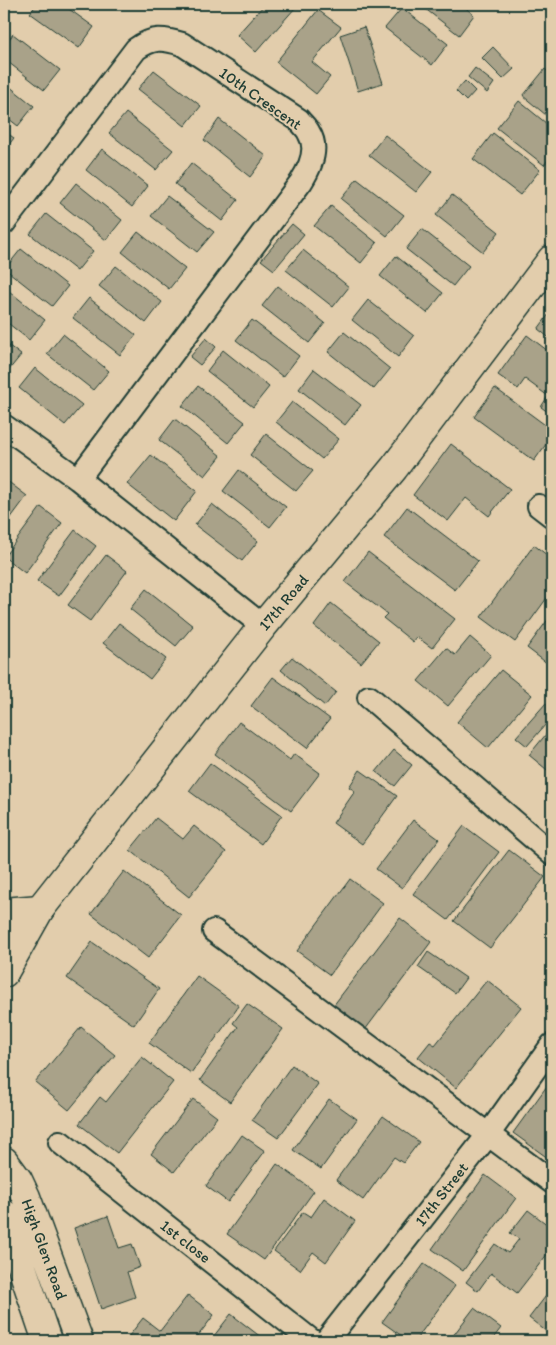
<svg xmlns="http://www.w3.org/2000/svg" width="556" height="1345" font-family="Itim,sans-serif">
<rect width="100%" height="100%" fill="#e2cdac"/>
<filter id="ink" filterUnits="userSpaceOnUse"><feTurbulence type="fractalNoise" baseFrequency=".02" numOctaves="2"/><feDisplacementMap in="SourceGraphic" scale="10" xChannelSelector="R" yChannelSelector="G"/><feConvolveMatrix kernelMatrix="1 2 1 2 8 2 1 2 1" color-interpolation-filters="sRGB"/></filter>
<g filter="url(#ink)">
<path fill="#a9a289" stroke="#1f3d34" d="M37,4H62L94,27L79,48L30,13Z
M265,4H292L296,7L256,52L237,35Z
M419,4H461L474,15L459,35Z
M402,8L448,44L432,65L385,28Z
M318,10L341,27L312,62L330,77L316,94L276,62Z
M364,27L383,83L358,91L340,35Z
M13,34L60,70L44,90L4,59V46Z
M493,47L514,69L503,79L482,58Z
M475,68L494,83L487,93L468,77Z
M545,69L552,75V120L523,96Z
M154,70L201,106L185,126L138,89Z
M465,81L475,91L466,101L456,91Z
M4,82L34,106L18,126L4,115Z
M519,101L552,128V155L544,165L497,128Z
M126,113L173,150L156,170L109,133Z
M219,119L266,156L250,177L204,140Z
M4,131L14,138L4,151Z
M493,133L540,170L520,195L473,159Z
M385,135L432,172L416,192L369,155Z
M102,149L148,186L132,207L86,170Z
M191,163L238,200L222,221L175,184Z
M357,179L404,215L387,236L341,199Z
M76,183L122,220L106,240L60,203Z
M452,195L499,232L483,252L436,215Z
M167,196L214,232L197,252L151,216Z
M331,206L377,243L361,263L314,226Z
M46,214L93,251L77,271L30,234Z
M292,224L304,234L274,270L261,260Z
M422,229L469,266L453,286L406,249Z
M138,232L185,269L169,289L122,252Z
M21,249L68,286L52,306L5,269Z
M303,250L349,287L333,307L286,270Z
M396,256L443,293L427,313L380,276Z
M116,266L162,302L146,323L99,286Z
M278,286L325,323L309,343L262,306Z
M4,287L45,320L29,340L4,320Z
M89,298L136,335L120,355L73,318Z
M368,300L414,336L398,357L352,320Z
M552,310V340L538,329Z
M252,320L299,356L283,377L236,340Z
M344,332L390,369L374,389L328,352Z
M63,334L109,371L93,390L47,354Z
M527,335L552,354V415L541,407L548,396L525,379L518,389L498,375Z
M206,338L216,347L200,365L190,357Z
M4,342L21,355L4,376Z
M223,350L269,387L253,407L207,371Z
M35,368L82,405L65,425L19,388Z
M314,369L361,405L345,425L299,389Z
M198,386L245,422L228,443L182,406Z
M495,388L552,430V436L534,461L474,417Z
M292,402L339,439L322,459L276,422Z
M175,419L221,456L205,476L159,440Z
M266,434L313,471L296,491L250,455Z
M451,444L510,489L489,516L466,498L448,521L413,495Z
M151,455L197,491L174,521L127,484Z
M239,470L286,507L270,527L223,491Z
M6,480L27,496L4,527V482Z
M212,504L258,541L242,561L195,525Z
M41,507L62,523L25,573L4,557Z
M407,507L478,561L455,590L384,537Z
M75,530L96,546L59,596L37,581Z
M534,545L552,559V591L515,642L481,617Z
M368,552L455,619L432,648L417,637L413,642L383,618L387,614L345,582Z
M106,555L127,571L90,621L68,605Z
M146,589L193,626L176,646L130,609Z
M331,603L379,641L361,663L314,626Z
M552,614V667L527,648Z
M119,623L166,659L150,679L103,643Z
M470,637L491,655L448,706L418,681L446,648L455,655Z
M292,657L336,692L325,706L281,670Z
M501,670L532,695L488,748L457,722Z
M273,677L330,719L307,748L251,706Z
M546,703L552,709V717L527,746L516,737Z
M239,722L290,760L294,754L320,773L291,811L215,754Z
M552,727V774L529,755Z
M394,750L412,765L395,786L376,772Z
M210,763L282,815L261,844L189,791Z
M360,770L397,796L362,844L333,823L355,791L349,787Z
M156,818L183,839L194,826L226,852L189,897L130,850Z
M413,820L439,839L402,888L376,869Z
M464,826L499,852L448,920L413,894Z
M509,850L545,877L490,948L454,921Z
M124,871L181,915L148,958L91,914Z
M350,879L383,903L330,975L297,951Z
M400,918L431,942L365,1030L333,1006Z
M92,942L159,989L134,1025L67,978Z
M428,952L466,978L455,993L418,967Z
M197,976L239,1006L191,1073L149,1043Z
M487,980L521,1007L456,1088L418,1057L430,1042L435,1045Z
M247,1004L283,1029L230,1102L200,1080L238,1027L233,1023Z
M81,1027L115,1055L69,1110L35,1082Z
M142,1057L173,1082L117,1153L79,1124L100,1097L106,1102Z
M292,1065L318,1084L278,1138L252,1120Z
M552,1079V1161L513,1133Z
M193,1099L217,1117L174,1172L151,1154Z
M329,1099L357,1119L321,1169L293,1150Z
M383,1116L419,1142L403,1163L394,1157L363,1200L336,1180Z
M242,1135L265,1151L228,1202L206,1186Z
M277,1164L314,1191L264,1260L227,1234Z
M485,1175L516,1198L463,1271L432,1249Z
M324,1198L355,1221L326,1262L313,1252L300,1270L274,1251L303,1212L311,1217Z
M528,1210L552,1228V1248L517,1293L491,1273L478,1291L466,1282L495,1244L508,1253L519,1239L510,1233Z
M108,1216L119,1248L132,1244L140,1267L127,1272L135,1297L101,1309L74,1228Z
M424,1264L455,1286L415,1341H409L382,1322Z
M552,1288V1336L529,1318Z
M188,1295L214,1315L194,1341H125L143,1318L160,1331Z
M474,1308L501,1328L491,1341H449Z
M231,1314L266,1341H210Z"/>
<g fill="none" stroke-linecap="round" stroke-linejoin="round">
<g stroke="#1f3d34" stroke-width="26">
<path id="minor" d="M4,223L136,49C153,37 163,38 182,44L299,120C302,124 307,128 309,133C319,149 310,168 301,182L78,479
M4,426L78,479L263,626
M539,506L552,516
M369,697L552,854
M214,931L552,1182
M60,1142L312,1341
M326,1341L488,1135L552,1045"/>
</g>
<g stroke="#1f3d34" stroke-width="31">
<path id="tertiary" d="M4,935L40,909L263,626L394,468L552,259"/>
</g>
<g stroke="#1f3d34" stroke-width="31">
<path id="primary" d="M4,912L40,909
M4,973L40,909
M4,1161L18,1180L26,1197L79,1341
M4,1214L47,1341"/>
</g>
<use href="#minor" stroke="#e2cdac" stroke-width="22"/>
<use href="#tertiary" stroke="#e2cdac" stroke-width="28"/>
<use href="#primary" stroke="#e2cdac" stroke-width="28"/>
</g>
</g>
<g text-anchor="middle" stroke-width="4" stroke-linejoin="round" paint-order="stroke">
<g font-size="16" fill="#1f3d34" stroke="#e2cdac">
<text transform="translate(261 98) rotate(35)" y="6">10th Crescent</text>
<text transform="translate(283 602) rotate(-50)" y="6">17th Road</text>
<text transform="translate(441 1194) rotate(-52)" y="6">17th Street</text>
<text transform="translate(186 1241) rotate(38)" y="6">1st close</text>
<text transform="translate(45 1249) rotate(70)" y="6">High Glen Road</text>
</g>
</g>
<rect width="556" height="1345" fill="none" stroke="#e2cdac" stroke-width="20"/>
<rect x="10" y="10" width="536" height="1325" fill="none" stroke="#1f3d34" stroke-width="2" filter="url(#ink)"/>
</svg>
